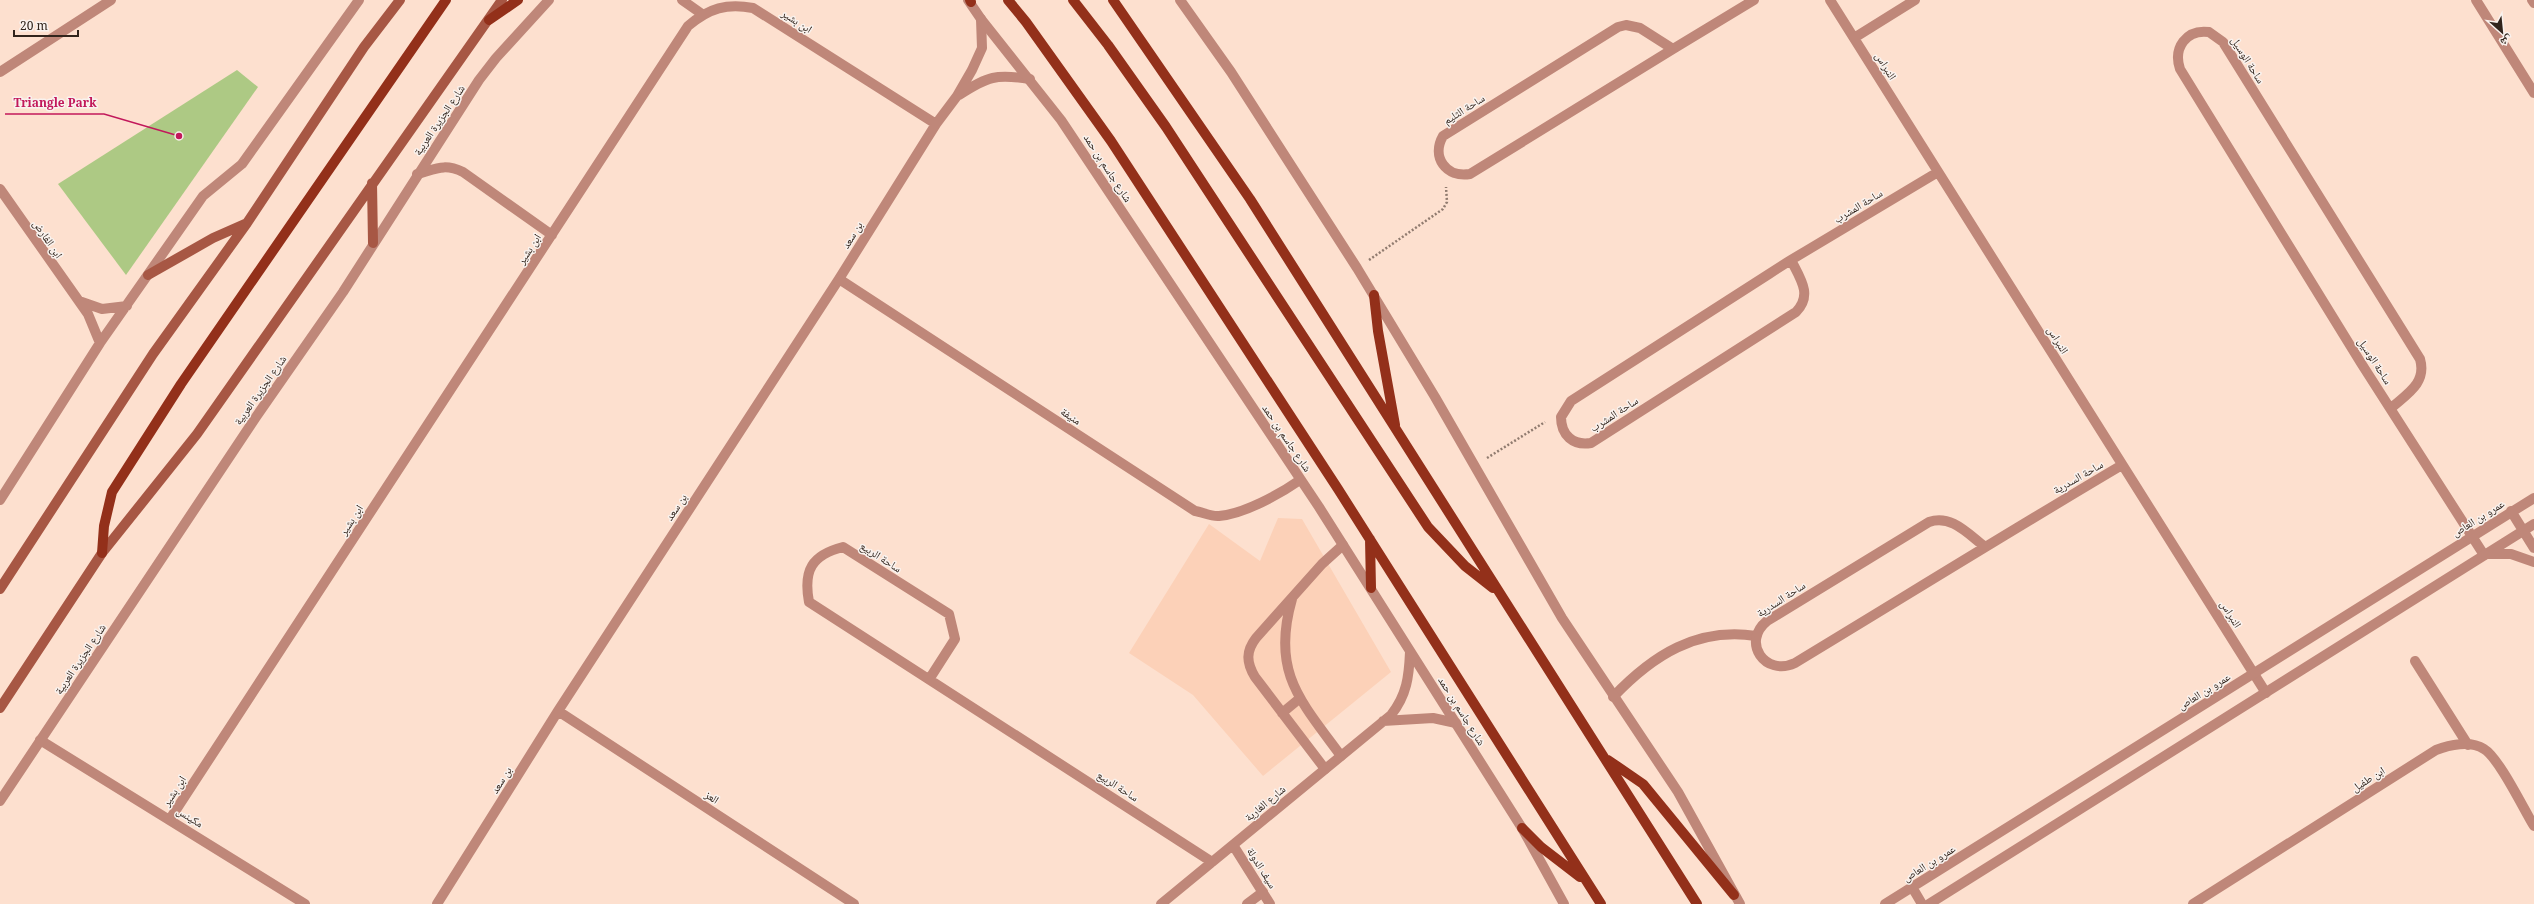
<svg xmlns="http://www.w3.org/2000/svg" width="2534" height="904" font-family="'Noto Serif','Noto Naskh Arabic',serif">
<rect width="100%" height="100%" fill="#fde0cf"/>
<path fill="#fcd1b8" d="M1278,518L1302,519L1391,672L1263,776L1193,695L1129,653L1209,524L1260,561Z"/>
<path fill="#adc984" d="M237,70L258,87L126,275L58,184Z"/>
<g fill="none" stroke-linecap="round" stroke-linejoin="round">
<path stroke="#907b6f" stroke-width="2.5" stroke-dasharray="2 2" stroke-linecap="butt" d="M1369,260L1443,209L1447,202L1446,187
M1487,458L1545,422"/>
<path stroke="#bf8779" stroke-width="10" d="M682,0L702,14
M1292,599C1271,672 1300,700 1341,756
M1613,697C1653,655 1697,627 1756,636
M1282,713L1299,699
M1325,769L1255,677C1246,662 1246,651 1256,638L1322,564L1343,545
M1247,904L1263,892"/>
<path stroke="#bf8779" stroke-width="10" d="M1180,0L1231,72L1357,268L1435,397L1562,618L1678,792L1740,904
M1830,0L2266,693
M2476,0L2534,93
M2532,0L2534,3
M1626,25L1640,28L1673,49L1470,174C1446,178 1431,157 1443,136L1618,27Z
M1854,38L1915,0
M1673,49L1754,0
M0,72L111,0
M959,95C988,76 996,74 1030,79
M417,174C436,169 444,163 463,172L552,235
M0,189L88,314L100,343
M1791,260C1800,278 1813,295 1796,312L1591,443C1573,446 1561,435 1561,417L1571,401L1769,274C1781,266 1794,258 1806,251L1938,172
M839,279L1195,511C1202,512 1212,517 1219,516C1244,514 1280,494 1300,480
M79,301L102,309L127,306
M2391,408C2407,394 2427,383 2420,359L2223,42L2209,32C2186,29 2173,48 2180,69L2361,363L2484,555
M0,500L100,343L203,196L242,164L359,0
M1984,546C1968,534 1951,514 1929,522L1767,621C1741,642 1765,677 1795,663C1904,597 2012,530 2122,465
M2415,661L2468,745
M930,678L955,639L949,614L843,547C812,555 803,570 809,602L1212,862
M558,711L854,904
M1383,721L1433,718L1456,723
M40,740L305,904
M170,819L688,26C709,8 727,3 753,8L936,124
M1233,845L1270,904
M437,904L558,711L839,279L936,124L957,96L972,70L982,48L981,19
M1161,904L1391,715C1407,695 1409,676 1410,652
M2193,904L2436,750C2449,745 2470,740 2484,749C2499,758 2523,808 2534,826"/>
<path stroke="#bf8779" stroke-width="10" d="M968,0L981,19L1061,120L1319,507L1522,828L1564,904
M2511,511L2534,548
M2486,554H2511L2534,562
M0,801L256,417L343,292L479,80L496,58L549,0
M1912,887L1922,904
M1885,904L2534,498
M1929,904L2534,524"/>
<path stroke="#a75744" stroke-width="10" d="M372,183L373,243
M148,275L213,238L247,223
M0,589L153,354L247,223L364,47L400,0
M0,708L102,553L197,434L502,0"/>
<path stroke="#93301a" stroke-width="10" d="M970,0L971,2
M1008,0L1026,22L1111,141L1338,489L1601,904
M1073,0L1108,45L1166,127L1428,527L1465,566L1493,588
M1113,0L1250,199L1697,904
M489,20L518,0
M1374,295L1378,331L1395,425
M1370,539L1371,588
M102,553L104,526L112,492L181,384L446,0
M1608,760L1643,784L1734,895
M1522,828L1541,847L1580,877"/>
</g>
<g text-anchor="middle" stroke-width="3" stroke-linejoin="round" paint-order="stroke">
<g font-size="11" fill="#31241c" stroke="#f9f2ee">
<text transform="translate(797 21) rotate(33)" y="4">ابن بشير</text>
<text transform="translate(2248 60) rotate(58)" y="4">ساحة الوسيل</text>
<text transform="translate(1886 66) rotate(58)" y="4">النبراس</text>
<text transform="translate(1464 109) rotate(-32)" y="4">ساحة الثليم</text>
<text transform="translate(439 120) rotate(-56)" y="4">شارع الجزيرة العربية</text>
<text transform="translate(1108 168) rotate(57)" y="4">شارع جاسم بن حمد</text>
<text transform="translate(1858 206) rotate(-31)" y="4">ساحة المشرب</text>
<text transform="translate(852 235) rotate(-58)" y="4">بن سعد</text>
<text transform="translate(48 239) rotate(56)" y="4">ابن الفارض</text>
<text transform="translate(529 249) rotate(-57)" y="4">ابن بشير</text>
<text transform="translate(2058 340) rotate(58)" y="4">النبراس</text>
<text transform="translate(2375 361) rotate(57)" y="4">ساحة الوسيل</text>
<text transform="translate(260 390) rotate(-55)" y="4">شارع الجزيرة العربية</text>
<text transform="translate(1614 414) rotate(-33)" y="4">ساحة المشرب</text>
<text transform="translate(1071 416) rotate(33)" y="4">منيفة</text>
<text transform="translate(1287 438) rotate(56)" y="4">شارع جاسم بن حمد</text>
<text transform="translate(2078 477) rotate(-30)" y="4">ساحة السدرية</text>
<text transform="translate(676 507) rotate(-57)" y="4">بن سعد</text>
<text transform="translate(2478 518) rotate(-32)" y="4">عمرو بن العاص</text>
<text transform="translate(351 520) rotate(-57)" y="4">ابن بشير</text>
<text transform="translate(881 557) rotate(33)" y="4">ساحة الربيع</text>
<text transform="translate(1781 599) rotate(-33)" y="4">ساحة السدرية</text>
<text transform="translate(2231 614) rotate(58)" y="4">النبراس</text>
<text transform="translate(80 659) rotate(-56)" y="4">شارع الجزيرة العربية</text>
<text transform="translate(2204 691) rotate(-32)" y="4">عمرو بن العاص</text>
<text transform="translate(1462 711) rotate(58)" y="4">شارع جاسم بن حمد</text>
<text transform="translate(2368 779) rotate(-32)" y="4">ابن طفيل</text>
<text transform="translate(501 780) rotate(-58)" y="4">بن سعد</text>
<text transform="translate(1118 786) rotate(33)" y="4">ساحة الربيع</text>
<text transform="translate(174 791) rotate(-57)" y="4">ابن بشير</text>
<text transform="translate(712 797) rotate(33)" y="4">العز</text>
<text transform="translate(1265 803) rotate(-40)" y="4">شارع الغارية</text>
<text transform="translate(190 817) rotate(32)" y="4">مكينس</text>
<text transform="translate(1929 863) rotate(-32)" y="4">عمرو بن العاص</text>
<text transform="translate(1262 868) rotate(58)" y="4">سيف الدولة</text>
</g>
</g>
<path fill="none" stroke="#c2185b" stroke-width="1.5" d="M179 136L104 114H5"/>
<circle fill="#c2185b" stroke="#f9f2ee" stroke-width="1.5" cx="179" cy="136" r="4"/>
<g font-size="12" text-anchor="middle" font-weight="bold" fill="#c2185b" stroke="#f9f2ee" stroke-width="3" stroke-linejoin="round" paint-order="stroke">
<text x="55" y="107">Triangle Park</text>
</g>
<g transform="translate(2502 32) rotate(153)" stroke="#f9f2ee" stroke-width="3" paint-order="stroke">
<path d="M0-3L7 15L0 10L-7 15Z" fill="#31241c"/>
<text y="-6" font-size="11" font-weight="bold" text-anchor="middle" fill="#31241c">ش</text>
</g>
<path d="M14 30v6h64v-6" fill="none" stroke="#31241c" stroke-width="2"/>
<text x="20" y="30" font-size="12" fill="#31241c" stroke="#f9f2ee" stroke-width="3" paint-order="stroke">20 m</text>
</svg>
